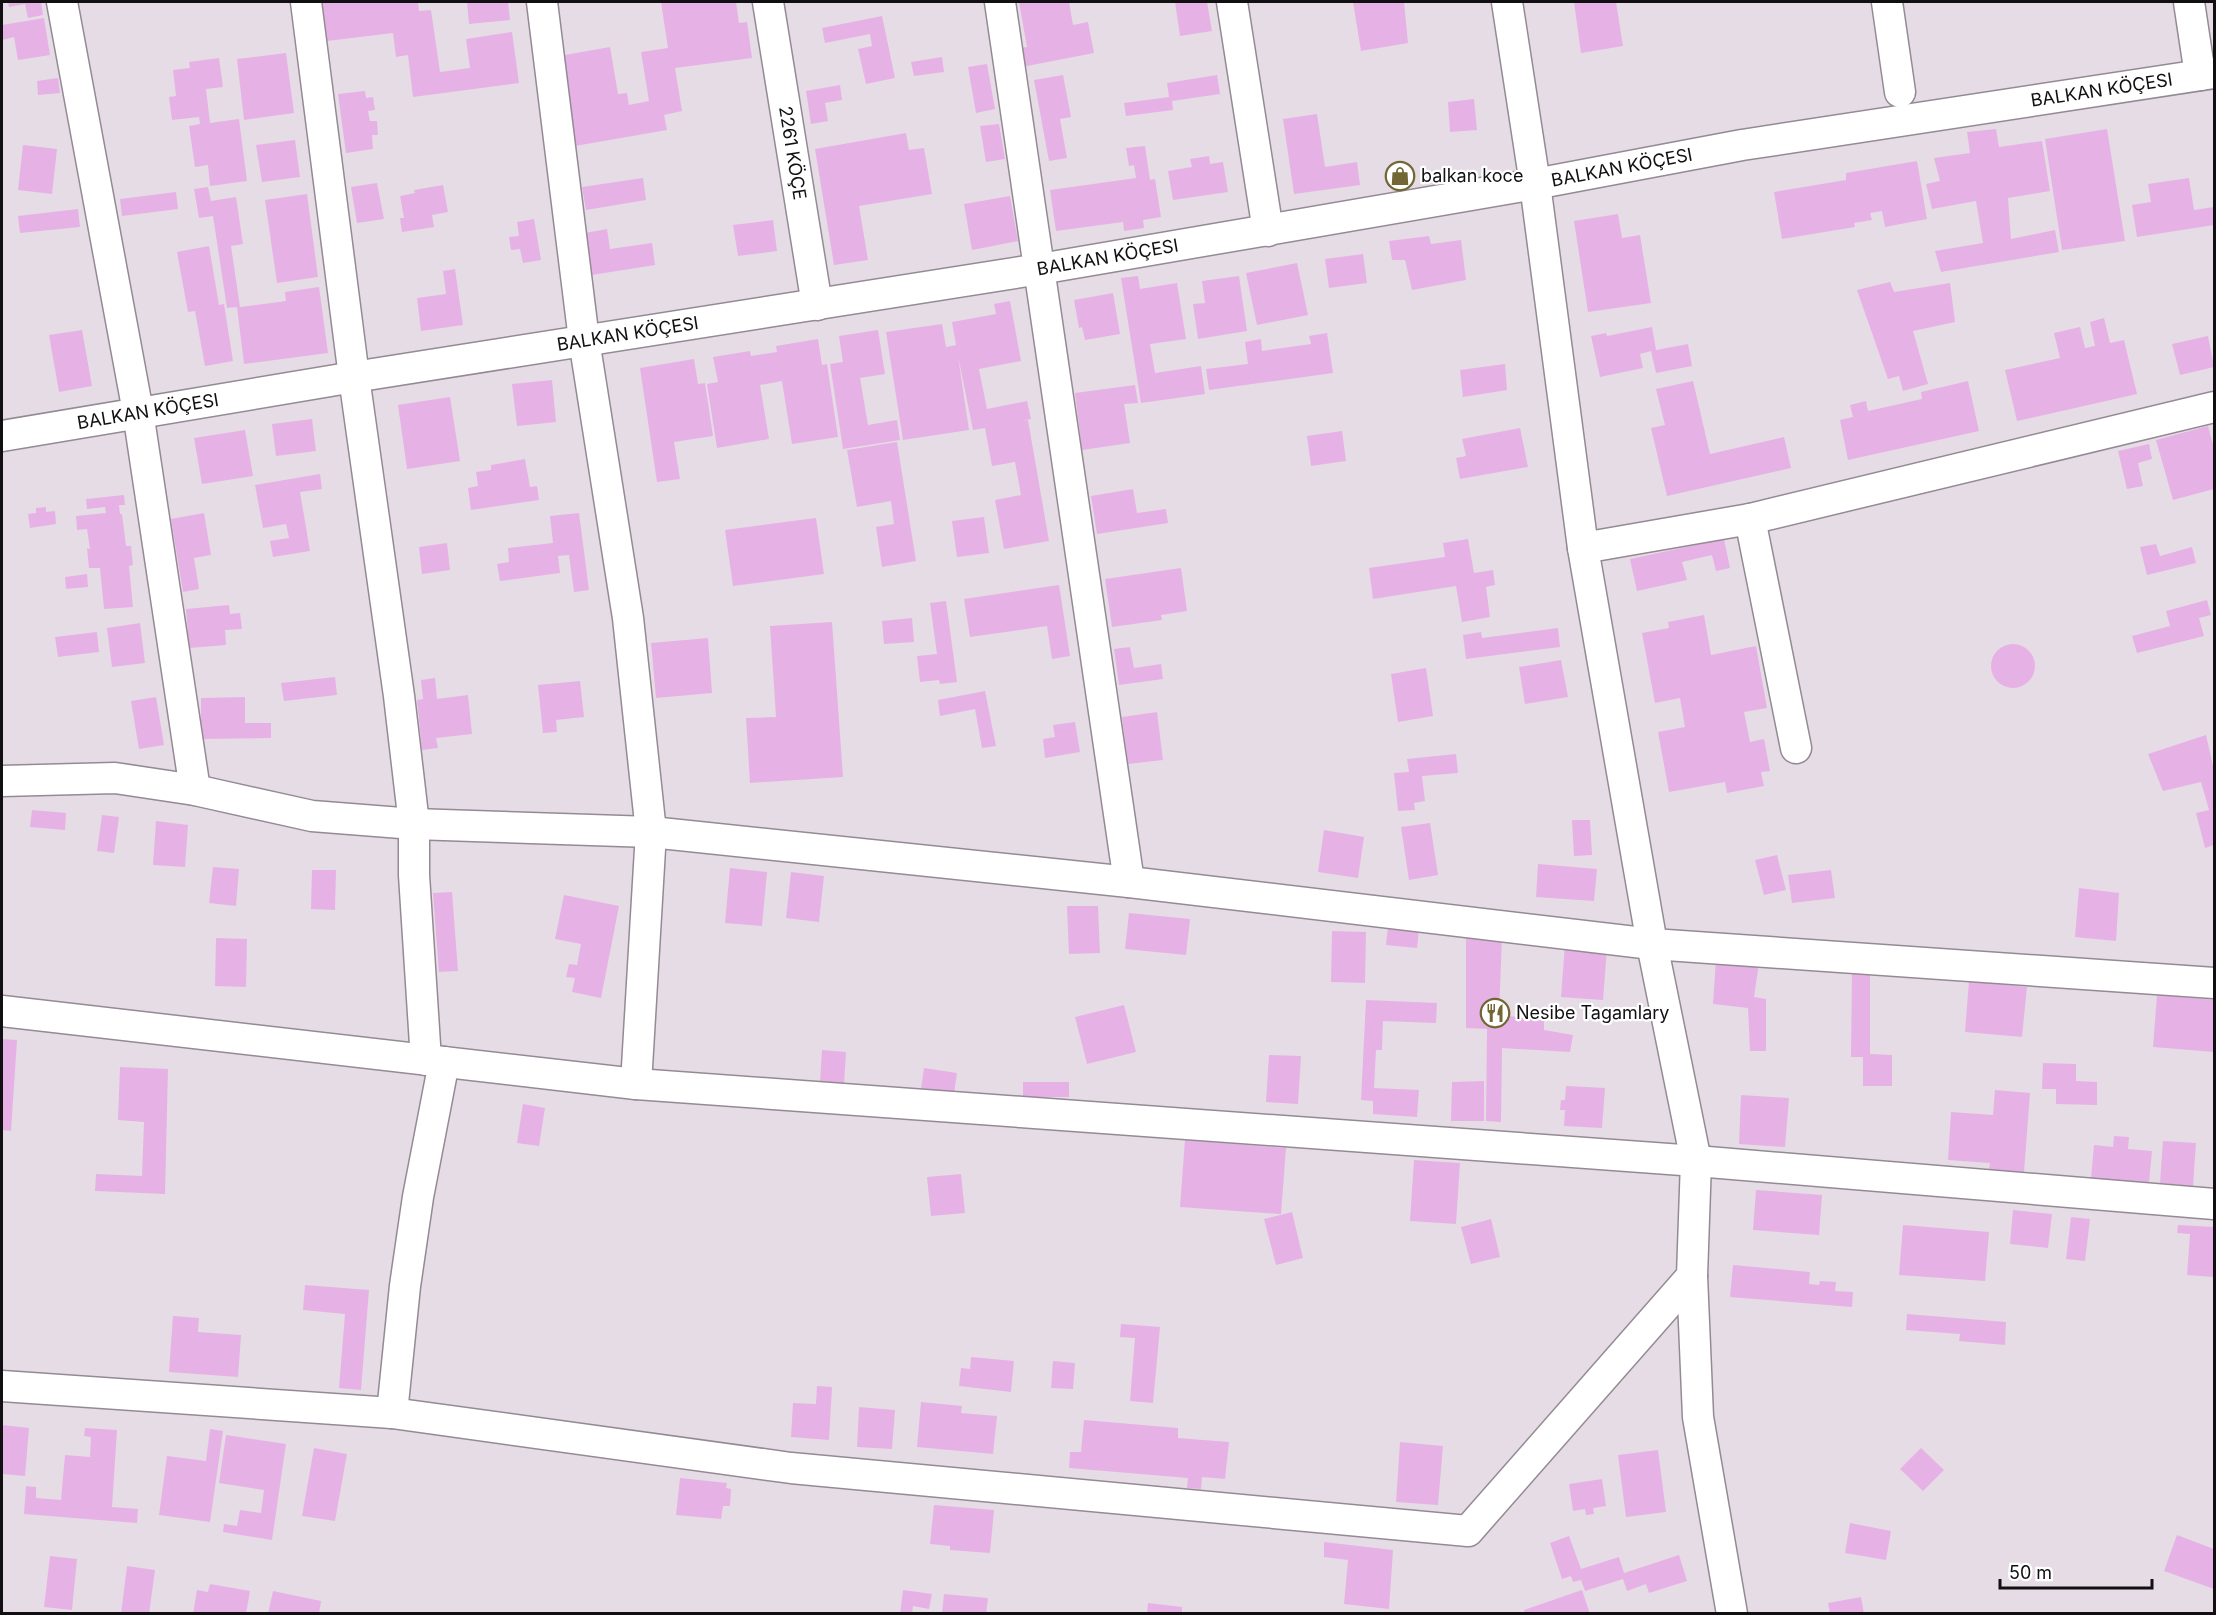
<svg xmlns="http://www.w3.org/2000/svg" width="2216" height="1615" font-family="Inter,sans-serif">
<rect width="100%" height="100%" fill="#e6dce6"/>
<path fill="#e6b2e5" d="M8,2H41L43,15L28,18L25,4L9,7Z
M322,2H418L419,11L431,10L440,72L470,68L466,39L512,32L519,83L413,97L408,55L396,57L393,33L327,41Z
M467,2H508L510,20L469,24Z
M661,2H736L739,23L747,22L752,58L675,68L682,111L664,115L667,130L575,146L559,56L610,47L618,94L627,93L629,105L649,101L641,52L668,48Z
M1019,2H1069L1073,25L1088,22L1094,53L1022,67L1018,48L1027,47Z
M1175,2H1207L1212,31L1180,36Z
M1353,2H1404L1408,43L1361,51Z
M1574,2H1616L1623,46L1581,53Z
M882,16L895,78L866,84L858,49L872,46L870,34L825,43L822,28Z
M44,18L50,55L18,60L14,37L2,40V25Z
M286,53L294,113L244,120L237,59Z
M942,57L944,72L914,76L911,62Z
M219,58L223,87L206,89L210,123L239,119L247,181L210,186L208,165L195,167L189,126L200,124L199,117L172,120L169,97L176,96L173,70L190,68L189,62Z
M987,64L995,109L976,113L968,67Z
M1063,75L1071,117L1060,119L1067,158L1049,161L1034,80Z
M1217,75L1220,94L1172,101L1173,110L1126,116L1124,103L1169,97L1167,83Z
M58,78L60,93L38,95L37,81Z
M840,85L842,100L825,103L828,121L811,124L806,91Z
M365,91L366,98L373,97L375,110L368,111L370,121H377L378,135H372L373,149L346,153L338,94Z
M1474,99L1477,130L1450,132L1448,102Z
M1317,114L1325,167L1357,162L1360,185L1294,194L1283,119Z
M999,124L1005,159L986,162L980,126Z
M1996,129L1999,147L2042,141L2050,191L2008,198L2011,239L2055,230L2059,252L1941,272L1935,251L1983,243L1976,201L1932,209L1926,184L1940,181L1934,158L1970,153L1967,132Z
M2107,129L2125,241L2062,250L2045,139Z
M906,133L909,150L924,148L932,194L859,206L868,260L834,265L815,149Z
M295,140L300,177L262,182L256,145Z
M23,145L57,149L52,194L18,190Z
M1145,146L1150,180L1155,179L1161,217L1143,220L1144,228L1124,231L1123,222L1056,231L1050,190L1136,178L1134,165L1129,166L1126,148Z
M1209,156L1210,164L1223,162L1228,192L1173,200L1168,171L1192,167L1190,159Z
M1917,161L1927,219L1885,227L1882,211L1870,213L1872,220L1854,223L1855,227L1782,239L1774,192L1846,180V173Z
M643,178L646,200L586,210L582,187Z
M2189,178L2194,210L2214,207V225L2137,237L2132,205L2151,202L2148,184Z
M377,183L384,219L357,223L351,187Z
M443,185L448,212L432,215L434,227L402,232L400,218H404L400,196L415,193L414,190Z
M208,187L211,201L236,197L243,244L231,246L240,307L286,301L285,292L319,287L328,353L244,364L237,307L227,308L213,216L199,218L194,189Z
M176,192L178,209L122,216L120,199Z
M307,194L318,277L277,283L265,200Z
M1010,196L1018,241L972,250L964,204Z
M78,209L80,227L20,233L18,216Z
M1618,214L1622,238L1640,235L1651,303L1588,312L1574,221Z
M534,219L541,260L523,263L520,249L511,250L509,237L519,236L517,222Z
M773,220L777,251L738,256L733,225Z
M607,229L610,249L652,243L655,265L592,275L585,233Z
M1429,236L1431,244L1461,240L1466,280L1412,290L1405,260H1392L1389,241Z
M209,246L219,305L224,304L233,361L205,366L195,311L188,312L177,252Z
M1363,254L1367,283L1329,288L1325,259Z
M1297,263L1308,315L1257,325L1246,273Z
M455,269L463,325L421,331L417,298L446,294L443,271Z
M1138,276L1140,289L1177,283L1186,339L1150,344L1155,373L1201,366L1205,394L1141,403L1121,278Z
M1239,276L1247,331L1198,339L1193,304L1205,303L1202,281Z
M1890,282L1894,292L1950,283L1955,322L1913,331L1928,384L1903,391L1899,376L1888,379L1857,290Z
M1113,293L1120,334L1085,340L1082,327L1079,328L1074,300Z
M1010,301L1021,361L979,369L987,409L1027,401L1031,419L1020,421L1028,420L1049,541L1004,549L995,500L1021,495L1015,462L992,466L985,428L973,430L958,356L969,430L903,440L886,332L942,324L946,347L956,345L952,322L996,314L994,304Z
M2104,318L2110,343L2124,340L2137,394L2017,421L2005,370L2060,358L2054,333L2080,327L2085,348L2095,346L2090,322Z
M1652,327L1656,350L1688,344L1692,366L1656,373L1651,351L1640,354L1643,368L1600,377L1591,336L1606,333L1607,336Z
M82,330L92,386L59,392L49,335Z
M878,330L885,374L860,378L868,425L897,420L900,440L843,449L830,364L843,362L839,336Z
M1327,333L1333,373L1209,390L1206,369L1248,364L1245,342L1261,339L1262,351L1311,344L1309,336Z
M2208,336L2214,367L2180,375L2172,344Z
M818,339L822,365L827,364L838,437L792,444L782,381L760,385L769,439L717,448L707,384L718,382L713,357L750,351L751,356L777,352L776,346Z
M694,359L698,384L705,383L713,436L674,442L680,479L657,482L640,368Z
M1505,364L1507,390L1463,397L1460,370Z
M552,380L556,422L517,426L512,384Z
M1693,381L1710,454L1784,437L1791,468L1667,496L1651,428L1665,425L1656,389Z
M1968,381L1979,431L1848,460L1840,420L1853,417L1850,405L1866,401L1868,411L1922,399L1921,392Z
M1135,385L1138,403L1124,404L1130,443L1082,450L1075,393Z
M450,397L460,461L407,469L398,405Z
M312,419L316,451L276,456L272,424Z
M2208,426L2214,448V489L2173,500L2156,440Z
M1520,428L1528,467L1460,479L1456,458L1466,456L1462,439Z
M245,430L253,476L202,484L194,438Z
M1342,431L1346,461L1311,466L1307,436Z
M897,442L916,561L882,567L876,527L894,524L891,501L857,507L847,450Z
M2149,444L2152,459L2138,463L2143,486L2127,489L2118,451Z
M525,459L530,487L537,486L539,500L471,510L468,488L478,486L476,472L491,470V465Z
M320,474L322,489L300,492L310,551L273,557L270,541L289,538L286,524L263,528L255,485Z
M1133,489L1137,513L1166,509L1168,523L1097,534L1091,496Z
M124,495L125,505H119L120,514H122L126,546H131L133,565L129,566L133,607L104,609L100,568H89L87,548L90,549L87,529L77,530L76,516L106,513L105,507L87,509L86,499Z
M46,507V512L55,511L56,524L30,528L28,514L36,513V508Z
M204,513L211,555L194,558L199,589L183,592L171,519Z
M579,513L589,590L574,592L569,555L558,556L560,573L500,581L497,564L509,562L508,548L553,543L550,516Z
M984,517L989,553L957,557L952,521Z
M816,518L824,574L733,586L725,530Z
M1468,539L1474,573L1493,570L1495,585L1486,587L1490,617L1462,622L1456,586L1373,599L1369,568L1445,557L1443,543Z
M1724,539L1730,568L1716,571L1712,555L1682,562L1687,580L1637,591L1630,559Z
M447,543L450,570L422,574L419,547Z
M2156,544L2160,556L2192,547L2196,563L2147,575L2140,547Z
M1181,568L1187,611L1161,615L1162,620L1112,627L1105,579Z
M87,574L88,587L66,589L65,577Z
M1059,585L1070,656L1052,659L1047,626L970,637L964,599Z
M2207,600L2211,615L2199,618L2204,636L2137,653L2132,636L2170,626L2166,611Z
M946,601L957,682L940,684L939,680L920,682L917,656L937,654L930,603Z
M229,605L230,614L240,613L242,629L225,630L226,645L189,648L186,609Z
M1704,615L1711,655L1756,646L1767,708L1744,712L1750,742L1764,739L1770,771L1761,772L1764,786L1727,793L1725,782L1669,792L1658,732L1685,727L1680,698L1655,703L1642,633L1669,628L1668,622Z
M912,618L914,642L884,644L882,621Z
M832,622L843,777L750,783L746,718L776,717L770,626Z
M140,623L145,663L112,667L107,628Z
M1558,628L1560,647L1466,659L1463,635L1481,632L1482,638Z
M97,632L99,652L58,657L55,637Z
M708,638L712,693L656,698L651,643Z
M1991 666a22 22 0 1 1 44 0a22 22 0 1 1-44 0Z
M1130,647L1134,668L1161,664L1163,679L1119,685L1114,649Z
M1561,660L1568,697L1525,704L1519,667Z
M1426,668L1433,716L1398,722L1391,674Z
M335,677L337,695L284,701L281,683Z
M435,678L437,699L468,695L472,734L436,738L438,748L422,750L417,700L423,699L421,680Z
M580,681L584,717L556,720L557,732L543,733L538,685Z
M985,691L996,746L982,748L975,709L940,716L938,700Z
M156,697L164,745L139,749L131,701Z
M245,697V723H271V738L201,739V698Z
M1157,712L1163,760L1128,764L1122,717Z
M1075,722L1080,752L1045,758L1043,739L1055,737L1053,725Z
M2206,735L2214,770V845L2205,848L2196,813L2209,810L2201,782L2163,791L2148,754Z
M1456,754L1458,773L1422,776L1425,801L1414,803L1415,810L1398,811L1394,773L1409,772L1407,759Z
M32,810L66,813L65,830L30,827Z
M102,815L119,817L114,853L97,851Z
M1572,820H1590L1592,855L1574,856Z
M156,821L188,825L185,867L153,865Z
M1430,823L1438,875L1409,880L1401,827Z
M1324,830L1364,837L1358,878L1318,872Z
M1777,855L1786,890L1764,895L1755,860Z
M1538,864L1597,869L1594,901L1536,897Z
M213,867L239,869L236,906L209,903Z
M730,868L767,872L762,926L725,923Z
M312,870H336L335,910L311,909Z
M1831,870L1835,898L1792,903L1788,875Z
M791,872L824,876L819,922L786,918Z
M2079,888L2119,893L2116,941L2075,937Z
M452,892L458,971L439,972L433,893Z
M564,895L619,906L601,998L572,992L575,978L566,977L569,964L577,965L581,944L555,939Z
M1067,906H1098L1100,953L1069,954Z
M1129,913L1190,919L1186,955L1125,949Z
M1388,926L1419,929L1417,948L1386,945Z
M1332,931L1366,932L1365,983L1331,982Z
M1466,933L1502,937L1499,1015L1544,1020V1030L1573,1035L1570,1052L1502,1048L1501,1122L1486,1121L1487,1029L1466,1028Z
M216,938L247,939L246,987L215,986Z
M1565,944L1607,948L1603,1000L1561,997Z
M1716,959L1759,963L1754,997L1766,999V1051H1750L1748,1008L1713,1004Z
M1852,971H1870V1054L1892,1055V1086H1863V1057H1851Z
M1969,981L2027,987L2022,1037L1965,1032Z
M2157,995L2214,1000V1052L2153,1047Z
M1366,1000L1437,1003L1436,1023L1383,1021L1382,1050H1376L1374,1088L1419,1090L1417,1117L1373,1114V1101L1361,1100Z
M1124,1005L1136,1052L1087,1064L1075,1017Z
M2,1039L17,1040L11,1131L2,1130Z
M822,1050L846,1052L844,1085L820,1083Z
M1269,1055L1301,1056L1298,1104L1266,1102Z
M2043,1063L2076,1064V1081L2097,1082V1105L2056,1104V1089H2042Z
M120,1067L168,1069L165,1194L95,1191L96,1174L142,1176L144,1122L118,1120Z
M924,1068L957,1073L954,1094L921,1089Z
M1484,1081V1121H1451L1452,1082Z
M1023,1082H1069V1097H1023Z
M1566,1086L1605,1088L1602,1128L1564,1126L1565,1110H1560L1561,1100H1565Z
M1995,1090L2030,1093L2024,1172L1989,1170L1990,1163L1948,1160L1951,1112L1993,1115Z
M1741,1095L1789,1098L1785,1147L1739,1144Z
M523,1104L545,1108L539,1146L517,1143Z
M2114,1136L2129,1137L2128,1149L2152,1151L2149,1183L2091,1178L2094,1145L2113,1147Z
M1185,1140L1286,1148L1281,1214L1180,1207Z
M2163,1141L2196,1143L2193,1186L2160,1183Z
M1414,1160L1460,1163L1456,1224L1410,1221Z
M961,1174L965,1213L931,1216L927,1177Z
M1756,1190L1822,1195L1819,1235L1753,1230Z
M2013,1210L2052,1214L2048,1248L2010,1244Z
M1292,1212L1303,1258L1276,1265L1264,1219Z
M2071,1217L2090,1219L2085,1261L2066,1259Z
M1491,1219L1500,1257L1471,1264L1461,1227Z
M1903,1225L1989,1232L1985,1281L1899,1275Z
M2178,1225L2214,1227V1277L2187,1275L2190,1234L2177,1233Z
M1733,1265L1810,1272L1809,1284L1819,1285L1820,1281L1836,1282L1835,1291L1853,1292L1852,1307L1730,1297Z
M305,1285L369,1290L361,1390L339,1388L345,1314L303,1310Z
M1907,1314L2006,1322L2005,1345L1959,1341L1960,1334L1906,1330Z
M173,1316L199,1318L198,1332L241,1335L238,1377L169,1372Z
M1121,1324L1160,1327L1153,1403L1130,1401L1135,1338L1120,1337Z
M971,1357L1014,1361L1011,1392L959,1386L961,1368L970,1369Z
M1053,1361L1075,1363L1073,1389L1051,1388Z
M817,1386L832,1387L829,1440L791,1437L793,1403L816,1404Z
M921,1402L962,1406L961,1413L997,1416L993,1454L917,1447Z
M859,1407L895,1410L892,1449L857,1447Z
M1084,1420L1178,1428V1438L1229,1442L1225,1479L1202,1477L1201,1489L1187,1488L1188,1478L1069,1468L1070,1452H1081Z
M2,1425L29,1428L25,1476L2,1474Z
M85,1428L117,1430L112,1507L138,1509L137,1523L24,1514L26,1486L36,1487V1498L61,1500L65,1455L90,1457L91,1437L84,1436Z
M210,1429L223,1431L210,1522L159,1515L167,1456L206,1461Z
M226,1435L286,1444L272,1540L223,1532L224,1524L237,1526L240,1510L261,1513L264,1490L219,1483Z
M1400,1442L1443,1446L1438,1505L1396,1502Z
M314,1448L347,1454L335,1521L302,1516Z
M1921,1448L1944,1470L1923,1491L1900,1469Z
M1658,1450L1666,1512L1626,1517L1618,1455Z
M680,1478L727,1483L726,1488L731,1489L730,1506H723L721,1519L676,1515Z
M1602,1479L1606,1506L1593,1508L1594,1514L1586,1515L1585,1509L1573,1511L1569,1484Z
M934,1505L994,1510L990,1553L950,1550V1546L930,1544Z
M1850,1523L1891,1531L1886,1560L1845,1553Z
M2177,1535L2214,1549V1589L2164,1571Z
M1569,1536L1581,1569L1619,1557L1624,1573L1679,1555L1687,1581L1649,1593L1646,1584L1627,1591L1623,1579L1585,1591L1581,1580L1573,1582L1571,1576L1562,1579L1550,1543Z
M1324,1542L1393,1550L1389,1609L1344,1604L1348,1560L1324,1557Z
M50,1556L77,1559L72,1610L44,1607Z
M127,1566L155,1570L149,1614H121Z
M210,1584L250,1591L246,1614H193L197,1590L208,1592Z
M903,1590L932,1594L929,1609L913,1606L912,1614H900Z
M1582,1590L1590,1614H1525L1524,1610Z
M273,1591L321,1601L319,1614H268Z
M944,1594L988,1598L986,1614H942Z
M1861,1597L1864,1614H1830L1828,1603Z
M1148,1603L1182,1607V1614H1147Z"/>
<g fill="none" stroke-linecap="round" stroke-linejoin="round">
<g stroke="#948a94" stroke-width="33">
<g id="minor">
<path d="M62,2L138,412L195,790"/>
<path d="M306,2L354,377L399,696L414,824V875L426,1060"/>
<path d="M542,2L584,340L628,618L651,832L636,1084"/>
<path id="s1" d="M768,2L817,305"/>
<path d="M1000,2L1129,882"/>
<path d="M1232,2L1268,231"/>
<path d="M1507,2L1535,184L1583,548L1750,519L2214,407"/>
<path d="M1887,2L1900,92"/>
<path d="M2189,2L2200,75"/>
<path id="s2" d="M2,436L354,377L1040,269L1535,184L1742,145L2214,73"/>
<path d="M1750,519L1796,748"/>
<path d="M2,781L115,778L195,790L312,816L414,824L651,832L1129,882L1652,944L2214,983"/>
<path d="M2,1011L636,1084L1696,1161L2214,1204"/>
<path d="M1692,1276L1698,1417L1732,1614"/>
<path d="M2,1386L392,1413L791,1468L1468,1531L1692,1276L1696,1161L1652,944L1583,548"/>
<path d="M392,1413L405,1286L418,1197L444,1062"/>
</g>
</g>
<use href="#minor" stroke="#fff" stroke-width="30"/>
</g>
<defs>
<g id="shop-ring" transform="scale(1.5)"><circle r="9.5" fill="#fff" stroke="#726734" stroke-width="1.5"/><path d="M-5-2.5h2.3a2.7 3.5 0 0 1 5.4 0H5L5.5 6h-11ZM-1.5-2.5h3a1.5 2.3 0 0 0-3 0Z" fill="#726734"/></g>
<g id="restaurant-ring" transform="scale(1.5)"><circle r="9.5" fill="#fff" stroke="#726734" stroke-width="1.5"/><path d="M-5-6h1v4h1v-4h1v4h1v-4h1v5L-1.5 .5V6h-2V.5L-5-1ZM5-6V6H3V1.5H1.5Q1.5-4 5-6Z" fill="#726734"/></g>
</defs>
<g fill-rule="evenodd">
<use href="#shop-ring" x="1400" y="176"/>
<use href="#restaurant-ring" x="1495" y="1013"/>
</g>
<g text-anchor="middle" stroke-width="4.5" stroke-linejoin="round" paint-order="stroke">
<g font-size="18" fill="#120f12" stroke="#fff">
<text dy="6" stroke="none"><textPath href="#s2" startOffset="2128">BALKAN KÖÇESI</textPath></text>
<text dy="6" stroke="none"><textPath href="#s1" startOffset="153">2261 KÖÇE</textPath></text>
<text dy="6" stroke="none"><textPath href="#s2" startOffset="1642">BALKAN KÖÇESI</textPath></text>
<text dy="6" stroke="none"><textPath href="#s2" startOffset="1120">BALKAN KÖÇESI</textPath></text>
<text dy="6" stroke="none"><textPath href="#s2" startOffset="634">BALKAN KÖÇESI</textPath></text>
<text dy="6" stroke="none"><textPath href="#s2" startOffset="148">BALKAN KÖÇESI</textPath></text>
</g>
<g font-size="18" fill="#120f12" stroke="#fff" text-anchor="start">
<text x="1421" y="182">balkan koce</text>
<text x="1516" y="1019">Nesibe Tagamlary</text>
</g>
</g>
<rect width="2216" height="1615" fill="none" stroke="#120f12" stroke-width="6"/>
<path d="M2000 1579v9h152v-9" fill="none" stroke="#120f12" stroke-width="3"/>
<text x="2009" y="1579" font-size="18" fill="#120f12" stroke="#ffffff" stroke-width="4.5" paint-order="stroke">50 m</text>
</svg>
